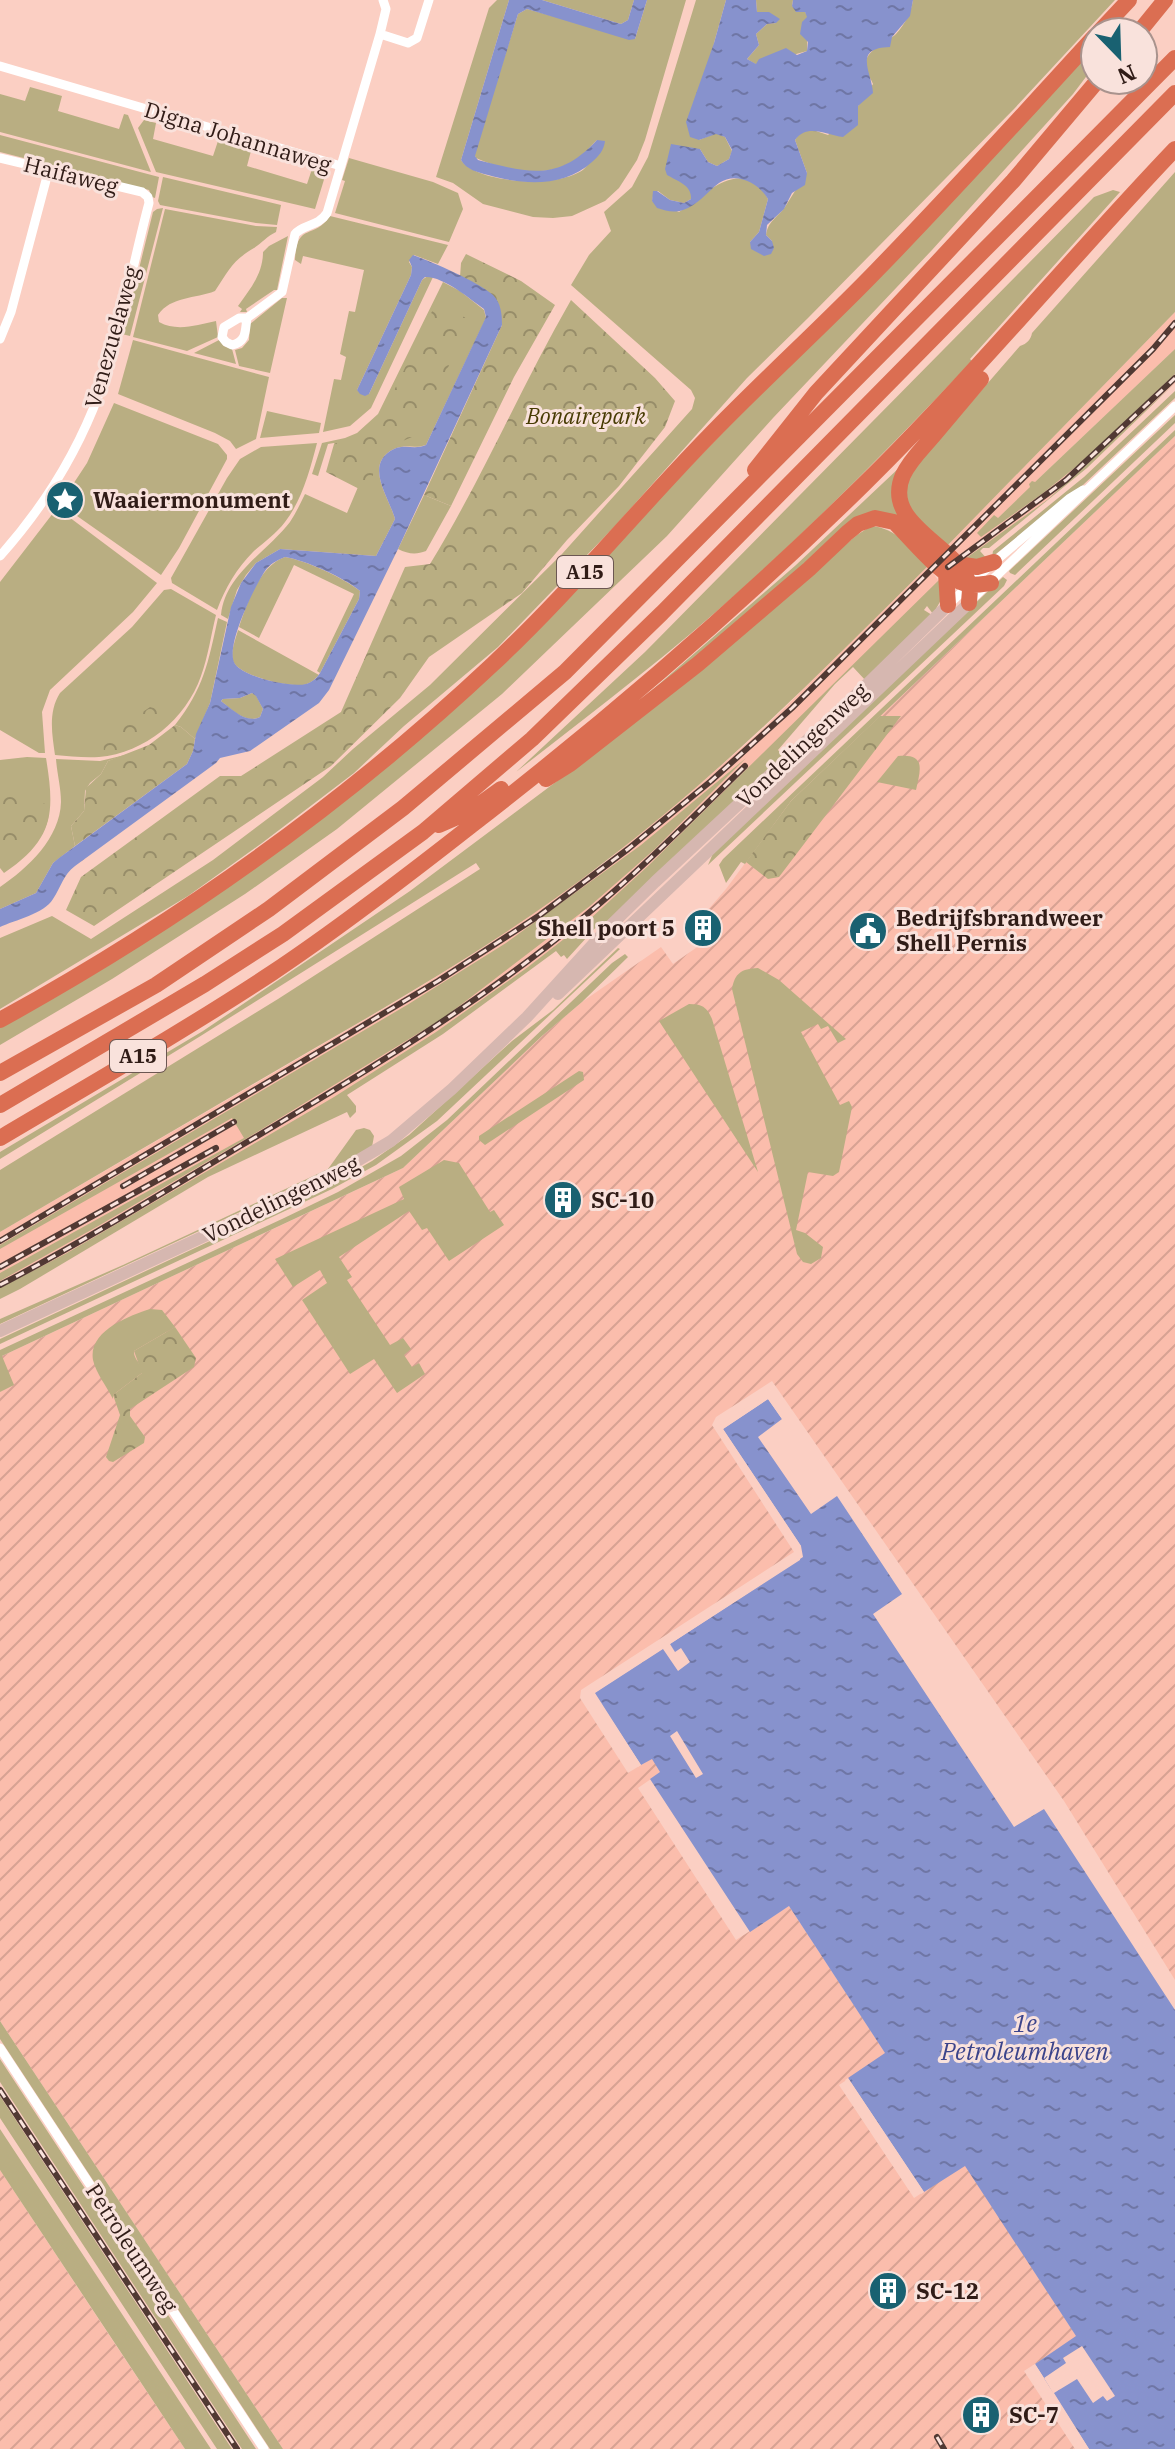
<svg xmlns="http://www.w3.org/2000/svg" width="1175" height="2449" font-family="'IBM Plex Serif',serif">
<defs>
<pattern id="industrial-furrows" width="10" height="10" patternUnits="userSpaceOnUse" patternTransform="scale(2)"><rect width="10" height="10" fill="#fbbdac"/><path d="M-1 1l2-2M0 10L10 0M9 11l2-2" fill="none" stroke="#d7a293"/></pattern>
<pattern id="forest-crowns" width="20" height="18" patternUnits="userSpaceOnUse" patternTransform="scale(2)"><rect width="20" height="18" fill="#b9ae82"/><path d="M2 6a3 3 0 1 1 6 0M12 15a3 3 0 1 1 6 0" fill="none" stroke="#978d69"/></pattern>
<pattern id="water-ripples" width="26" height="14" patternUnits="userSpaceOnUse" patternTransform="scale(2)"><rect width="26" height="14" fill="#8792cd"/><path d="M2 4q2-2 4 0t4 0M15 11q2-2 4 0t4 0" fill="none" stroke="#6f76a5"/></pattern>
</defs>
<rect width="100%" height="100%" fill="#fbcfc3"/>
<path fill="#fbbdac" d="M1175,312V349L1034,483L1033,481L1031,487L998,518L996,526L1042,494L1082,462L1175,374V383L1047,500L962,561L945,548Z
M928,566L940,583L829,689L735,791L558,948L365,1082L0,1296V1232L402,998L476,952L603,864L680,801L760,732Z"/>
<path fill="url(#industrial-furrows)" d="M1175,436V1980L1064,1801L772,1381L716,1417L712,1425L794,1552L581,1690L580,1698L628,1773L652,1758L661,1772L638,1788L736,1940L789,1906L886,2054L839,2085L914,2198L965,2165L1077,2337L1024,2371L1075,2449H283L0,2021V1357L403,1168L542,1036L582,1002L661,947L673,964L703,943L693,927L726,889L791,801Z
M0,2170L113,2341L185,2449H0Z"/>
<path fill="#b9ae82" d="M497,0H509L461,160C477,184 563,189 585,168C591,162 594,148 597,140C590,147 583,156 574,162C547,178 503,171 476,158L474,154L518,14L527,9L635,39L647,0H686L645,140L637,160L619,188L605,201L572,216L553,218L533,217L483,204L453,183L436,177L489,8Z
M542,0H634L628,20L621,24Z
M696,0H726L714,43L699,140L716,133L725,137L732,151L729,159L717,166L708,162L700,149L688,187L691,192V199L684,203L670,200L658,191H654L652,201L679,212C705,193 745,154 768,199L759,232L750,242L772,241L766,235C768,221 777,218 785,207C792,196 799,184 807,173L795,140L799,134L810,129L828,135L858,106L873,84C871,79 866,71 865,66C865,50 886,43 896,34C905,24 911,13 913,0H1115L1014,109L808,318L747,378L615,526L498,647L404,726L354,773L262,843L188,896L0,1009V938L52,916L91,939L213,860L323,777L353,749L430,685L562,554L692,409L695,398L691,390L571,285L589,255L611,231L604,212L632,187L648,157Z
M756,0H793L792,6L805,12L808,17L807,51L757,65L747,59L759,45L756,34L767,24L776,23L757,13Z
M1095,46V65L1073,94L932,250L773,418L667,536L502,694L337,829L245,894L112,979L0,1045V1025L375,772L652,506Z
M30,87L62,96L58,111L119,129L124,114L128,115L151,172L0,132V94L25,101Z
M144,120L156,123L153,139L213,156L218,141L251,151L247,166L307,184L312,169L326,173L315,209L156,172L138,128Z
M0,135L159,177L155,198L152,197L149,190L0,152Z
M349,158L433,182L458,193L463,209L449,242L335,213L345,181L342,180Z
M1175,172V312L945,548L909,512L904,501L909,474L1020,346C1027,344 1031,339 1032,333Z
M163,177L281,205L277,225L256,223L160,205L158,201Z
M1113,190L1120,192L970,359L972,361C898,439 823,516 743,588C671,653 593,712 516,772L645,652L1094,197Z
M163,208L130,336L122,334L135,285H137L138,282L136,281L153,212L157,209Z
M165,209L256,226L277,227L276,232C267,236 262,243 254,248C232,261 229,270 215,291C195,299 171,296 158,315L159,322C177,332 197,325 216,321L218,337L187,351L133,337Z
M330,216L448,245L438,264L414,255L409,262L412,267L411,275L357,390L369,394L422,280L429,275L433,277L371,408L350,426L323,432L334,379L341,380L346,357L340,354L349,311L355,312L364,270L303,256L301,264L295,260C296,222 314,240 330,216Z
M288,236L277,290H274L246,309L247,312H240L242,309L238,306C250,289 263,274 263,252L269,246Z
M443,282L460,291L484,310L486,318L426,445C415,449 405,444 394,449C363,464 389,497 395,519L376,556L280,549L256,563L246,575L237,590L228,619L221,615C225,574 267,552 290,522C296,513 300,504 305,494L347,513L358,487L334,443L328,444L318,476L312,474L322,443L345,438L357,433L378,414Z
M282,298H287L270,373L239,366L235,350L242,348L249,340L250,324Z
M133,340L269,377L256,439L236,449L230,441L215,433L118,394Z
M219,340L224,346L232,349L236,364L194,353Z
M1175,349V374L1082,462L1042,494L981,537L977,533L994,515L998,518L1030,487L1029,484L1032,481L1035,482Z
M1175,383L1087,468L989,548H983L980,551L988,560L962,561L1047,500Z
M1175,391V398L1083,485L992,557L993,551L1084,477Z
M114,403L218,444L227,455V459L179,548L161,575L60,504L87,463Z
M267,411L321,423L319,433L260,438Z
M1175,415V423L1015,575L1010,573L1009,571Z
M1175,430V436L791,801L745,864L741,862L726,883L719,865L723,859Z
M317,443C310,470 302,500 285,522C276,534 264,542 253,552C237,568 225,588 217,610L172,583L171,578L227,478L240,459L261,447Z
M900,467L902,517L872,512L595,740L796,565Z
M424,495L451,506L426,551C416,555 408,554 398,549Z
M57,508L157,583L133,612L50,690L42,712L45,753H39L0,730V582Z
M871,526C897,528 910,548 928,566C823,670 722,773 603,863C510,935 409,994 308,1052C205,1112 103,1172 0,1232V1170L278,999L480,869L476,863L199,1037L0,1159V1152L203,1031L410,891L612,740L857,535Z
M285,557C305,560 344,578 360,591L359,599L320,673L317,671L354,594L294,565L259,638L239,627C247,603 260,565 285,557Z
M1003,577L1007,580L1004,586L708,865L714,851L725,840Z
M939,580L941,600L933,614L927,606L924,610L932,615L866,681L853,667L835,684L778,750L784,757L601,927L598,925L567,959L564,955L561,957L556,951L443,1034L347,1095L356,1106V1112L350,1118L347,1112L208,1177L20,1289L0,1299V1288L67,1253L334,1097L436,1032L528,967L591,918L648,866Z
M171,589L216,615C211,635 208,657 201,676C186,719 145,753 99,757C84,758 69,756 55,755C52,734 48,712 60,693L132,627L164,590Z
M218,618L227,622L210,703L195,739L181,727L175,725C204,688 208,663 218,618Z
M238,630L319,675C315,679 310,684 303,685C288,687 239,676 233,661C230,652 236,638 238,630Z
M252,693L256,695L263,709L260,717C246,724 232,710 221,701L223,699L240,698Z
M129,754L108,761L101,774L90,783L85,791L84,811L71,826L75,846L53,863L36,893L0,909V887C28,868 60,838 61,802C61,788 57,773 56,759L100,761Z
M898,756C927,753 920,771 916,790L877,782Z
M27,757L46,758C55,813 54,839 4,873L0,868V760Z
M746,758L655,849L590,906L445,1017L244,1140L100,1225L0,1281V1273L244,1138L232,1118L0,1249V1245L407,1005L506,943L641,845Z
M618,948L620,949L437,1121L376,1165L332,1189L0,1344V1339L328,1186L372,1161L409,1135L512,1041L553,1010Z
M625,954L628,957L582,1002L542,1036L403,1168L2,1356L14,1385L0,1392V1350L282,1219L338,1192L401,1156L447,1120L612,963Z
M758,968L779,980L846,1039L838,1043L828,1026L821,1029L818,1024L801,1032L840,1105L849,1101L852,1107L839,1172L833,1176L808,1172L796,1230L805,1233L823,1247L821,1258L811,1264L803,1262L797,1254L732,989C735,973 741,969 758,968Z
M689,1004C702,1004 707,1007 712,1019L758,1172L659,1021Z
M579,1071L583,1072L584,1080L485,1145L479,1140V1136Z
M364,1128L370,1130L374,1136L372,1147L336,1167L0,1324V1319L123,1265L328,1169L356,1130Z
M444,1160L459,1163L490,1212L494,1210L504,1225L449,1261L427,1228L422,1230L409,1211L339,1257L352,1277L347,1280L390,1345L403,1338L411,1349L404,1355L412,1367L419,1363L425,1374L397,1393L374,1359L350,1374L302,1300L327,1283L320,1270L293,1287L275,1259L404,1199L399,1187Z
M150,1309L162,1310L175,1327L134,1351C133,1359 143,1365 142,1373L113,1395V1399C107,1387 96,1373 93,1360C88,1331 129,1316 150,1309Z
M0,2021L283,2449H270L0,2039Z
M0,2059L256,2449H242L0,2082Z
M0,2096L232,2449H217L0,2118Z
M0,2129L211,2449H185L0,2170Z"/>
<path fill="url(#forest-crowns)" d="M466,254L521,281L555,305L514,377L451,506L424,495L502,325L492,295L460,277L461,263Z
M571,300L655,378L675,401L665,427L619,486L567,540L522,593L429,657L400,698L331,766L94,926L66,910L81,877L220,776H241L341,712L405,567L430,564C482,479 521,387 571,300Z
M436,303L472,321L412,437C375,453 372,454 373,496L326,472L334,444L355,437L380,420Z
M150,707L159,709L169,720L168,723C151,740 129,753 105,755C96,726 132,721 150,707Z
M880,716H901L779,877L768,879L746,862L791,801Z
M175,725L181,727L195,739L193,751L187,764L75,846L71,826L84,811L86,788L101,774L108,761L149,745Z
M0,769C22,784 16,802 47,804C55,824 33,851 14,857L0,853Z
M175,1327L196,1358L194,1367L130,1409V1416L145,1437L144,1443L113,1462L109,1461L106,1457L120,1415L113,1395L142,1373L134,1351Z"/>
<path fill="url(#water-ripples)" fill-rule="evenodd" d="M509,0H542L621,24L628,20L634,0H647L635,39L629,40L527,9L518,14L475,156L478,160C529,173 558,182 597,140L605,141C604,150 599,156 592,162C563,188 523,185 488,175C477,172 467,170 461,160Z
M726,0H756L757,12H769L780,19L776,23L767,24L756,34L759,45L747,59L756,64L759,59L786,48L797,55L807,51L808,42L800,34L802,22L807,17L805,12H796L792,6L793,0H913L910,16L892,37L890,47C852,48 872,72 873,93L858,106V125L843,137C826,135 807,123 795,140L807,173L805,185L792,193L784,209L767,225L766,235L772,241L774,248L771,254L764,256L751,249L750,242L759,232L768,199C759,183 736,171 719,183C707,192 697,206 683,210C674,213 666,211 657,208L652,201L653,191H657L670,200L684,203L691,199C692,185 677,181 667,175L665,169L671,144L700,149L708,162L717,166L729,159L732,150L725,137L716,134L699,140L690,137L686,122L714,43Z
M413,255C433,262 478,282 493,295C501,303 502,314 502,325L398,549L329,690L319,703L250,751L220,758L216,763L75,866C63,875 61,887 53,899C44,914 15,920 0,927V909L36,893L53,863L59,858L187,764L193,751L196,734L210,703L231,607L241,583L256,563L280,549L376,556L395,519C389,497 363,464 394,449C405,444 415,450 426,445L486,317L484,309C470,299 443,276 425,277L422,280L369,394L365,396L360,394L357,390L411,275L412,267L409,260ZM285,557C305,560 345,578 360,591L359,599L320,673C317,678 312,682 306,684C291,688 244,677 235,664C224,648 255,586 265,571C270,564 277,560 285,557ZM252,693L256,696L263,709L260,717C246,724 232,709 221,701L223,699L240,698Z
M768,1399L782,1419L758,1437L811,1514L837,1496L902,1594L873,1614L1014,1827L1044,1809L1175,2010V2449H1089L1035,2364L1076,2336L965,2166L924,2192L848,2078L885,2053L789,1906L750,1932L650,1779L660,1772L652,1759L641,1765L594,1693L800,1560L801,1546L723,1429Z"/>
<path fill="#fbcfc3" d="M766,1395L771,1396L785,1417L782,1419L768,1399L723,1429L801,1546L803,1557L670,1644L675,1652L681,1648L690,1662L678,1671L663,1649L595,1693L641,1765L638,1767L591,1695V1691L799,1555L798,1548L719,1430L720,1425Z
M677,1731L703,1774L696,1778L670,1736Z
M848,2078L924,2192L921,2194L845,2080Z
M1082,2346L1115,2396L1107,2401L1103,2396L1093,2403L1077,2379L1054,2393L1089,2449H1085L1050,2395L1053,2393L1044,2378L1040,2380L1032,2366L1035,2364L1044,2378L1066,2363L1063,2358Z"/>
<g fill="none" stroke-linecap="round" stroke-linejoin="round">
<path stroke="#fff" stroke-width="9" d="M380,34L408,43L417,38L429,0
M0,66L341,166
M0,158L142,192L148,197L149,203C132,266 121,333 99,394C77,453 42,509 0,556
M247,318C245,330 247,342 232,345L226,342L222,337L224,327L239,318H247L282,292L295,234C303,224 318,227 327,213L380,34L386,9L383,0
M0,339L11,312L49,169
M969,602L1175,406
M948,605L994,562L1070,498L1083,490
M0,2048L264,2449"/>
<path stroke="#d6b7b0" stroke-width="12" d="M558,994L969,603
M0,1331L323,1181L391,1141L452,1089L527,1017L606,930L655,882L858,693L948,605"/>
<path stroke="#db6e52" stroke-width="16" d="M1099,32L1129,0
M1139,32L1165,0
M755,470L816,393L1013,181L1098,80
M957,564L977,567L994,562
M946,573L948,605
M969,603C969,598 971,589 969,584C958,545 881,525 903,475C910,460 922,449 933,436C949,417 965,398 981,379
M546,779L570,764L698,664L809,569L847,533L858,524L875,518L894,522C913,540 942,578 966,584C974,586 983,584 991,583
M439,825L469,812L501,789
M0,1020C178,922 344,804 493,664C569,593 635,512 708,437C763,380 822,327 877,270C951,194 1023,115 1095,36
M0,1073L156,985L269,909L403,808L565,672L1175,58
M0,1105L205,984L283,934L423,832L532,739L662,613L1175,93
M0,1138C91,1084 184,1031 272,973C341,927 407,876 472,825C609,719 740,606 864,484C973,377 1070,259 1175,149"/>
<g stroke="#513933" stroke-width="6">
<path id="rail" d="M948,567L1066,480L1175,378
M123,1186L234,1122
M0,1241L438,981L540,915L628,849L711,781L792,708L1153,349L1175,323
M0,1267L216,1148
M0,1285C83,1242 162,1193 242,1145C361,1075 479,1004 585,916C642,869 693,817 745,766
M0,2090L237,2449
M937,2437L944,2449"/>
</g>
<use href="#rail" stroke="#f9e2dc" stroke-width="3" stroke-dasharray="9" stroke-linecap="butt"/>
</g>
<defs>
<g id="sight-disc" transform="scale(2)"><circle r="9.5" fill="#196171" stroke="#f9e2dc"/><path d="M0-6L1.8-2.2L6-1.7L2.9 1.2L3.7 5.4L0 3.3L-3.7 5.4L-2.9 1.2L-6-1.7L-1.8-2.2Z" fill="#fff"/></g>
<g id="building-disc" transform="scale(2)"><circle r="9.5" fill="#196171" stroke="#f9e2dc"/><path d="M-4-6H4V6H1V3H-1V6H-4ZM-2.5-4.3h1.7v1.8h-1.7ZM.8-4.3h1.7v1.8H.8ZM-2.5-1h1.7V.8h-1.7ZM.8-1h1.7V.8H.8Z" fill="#fff"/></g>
<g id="civic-disc" transform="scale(2)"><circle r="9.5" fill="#196171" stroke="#f9e2dc"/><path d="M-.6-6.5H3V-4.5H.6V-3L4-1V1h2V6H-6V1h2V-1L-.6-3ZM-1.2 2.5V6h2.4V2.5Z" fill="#fff"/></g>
</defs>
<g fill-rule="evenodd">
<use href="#sight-disc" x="65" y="500"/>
<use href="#building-disc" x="703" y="928"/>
<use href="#civic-disc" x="868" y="931"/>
<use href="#building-disc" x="563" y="1200"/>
<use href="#building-disc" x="888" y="2291"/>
<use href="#building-disc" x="981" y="2415"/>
</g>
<g text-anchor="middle" stroke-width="6" stroke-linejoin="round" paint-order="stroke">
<g fill="#f9e2dc" stroke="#6c5752" stroke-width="2">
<rect x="557" y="556" width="56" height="32" rx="6"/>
<rect x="110" y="1040" width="56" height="32" rx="6"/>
</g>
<g font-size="20" font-weight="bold" fill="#301c17">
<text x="585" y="579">A15</text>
<text x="138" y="1063">A15</text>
</g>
<g font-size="22" fill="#301c17" stroke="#f9e2dc">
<text transform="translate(238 137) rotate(17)" y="8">Digna Johannaweg</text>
<text transform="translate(71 175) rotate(14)" y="8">Haifaweg</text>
<text transform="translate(112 337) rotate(-74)" y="8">Venezuelaweg</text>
<text transform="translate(802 745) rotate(-43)" y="8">Vondelingenweg</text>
<text transform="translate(281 1199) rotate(-26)" y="8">Vondelingenweg</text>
<text transform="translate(132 2248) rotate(57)" y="8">Petroleumweg</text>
</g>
<g font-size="22" font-style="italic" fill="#473b03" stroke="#f9e2dc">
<text x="586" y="424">Bonairepark</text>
</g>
<g font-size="22" font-weight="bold" fill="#301c17" stroke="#f9e2dc" text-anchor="start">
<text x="93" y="508">Waaiermonument</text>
<text x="896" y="926">Bedrijfsbrandweer<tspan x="896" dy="25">Shell Pernis</tspan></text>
<text x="675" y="936" text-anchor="end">Shell poort 5</text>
<text x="591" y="1208">SC-10</text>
<text x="916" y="2299">SC-12</text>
<text x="1009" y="2423">SC-7</text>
</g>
<g font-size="24" font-style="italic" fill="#3c448b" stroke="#f9e2dc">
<text x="1025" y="2032">1e<tspan x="1025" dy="28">Petroleumhaven</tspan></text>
</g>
</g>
<g transform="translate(1119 56) rotate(157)"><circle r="38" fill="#f9e2dc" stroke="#a9938d" stroke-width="2"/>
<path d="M0-6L14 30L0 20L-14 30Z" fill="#196171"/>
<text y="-12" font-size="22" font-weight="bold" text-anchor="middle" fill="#301c17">N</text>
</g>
</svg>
